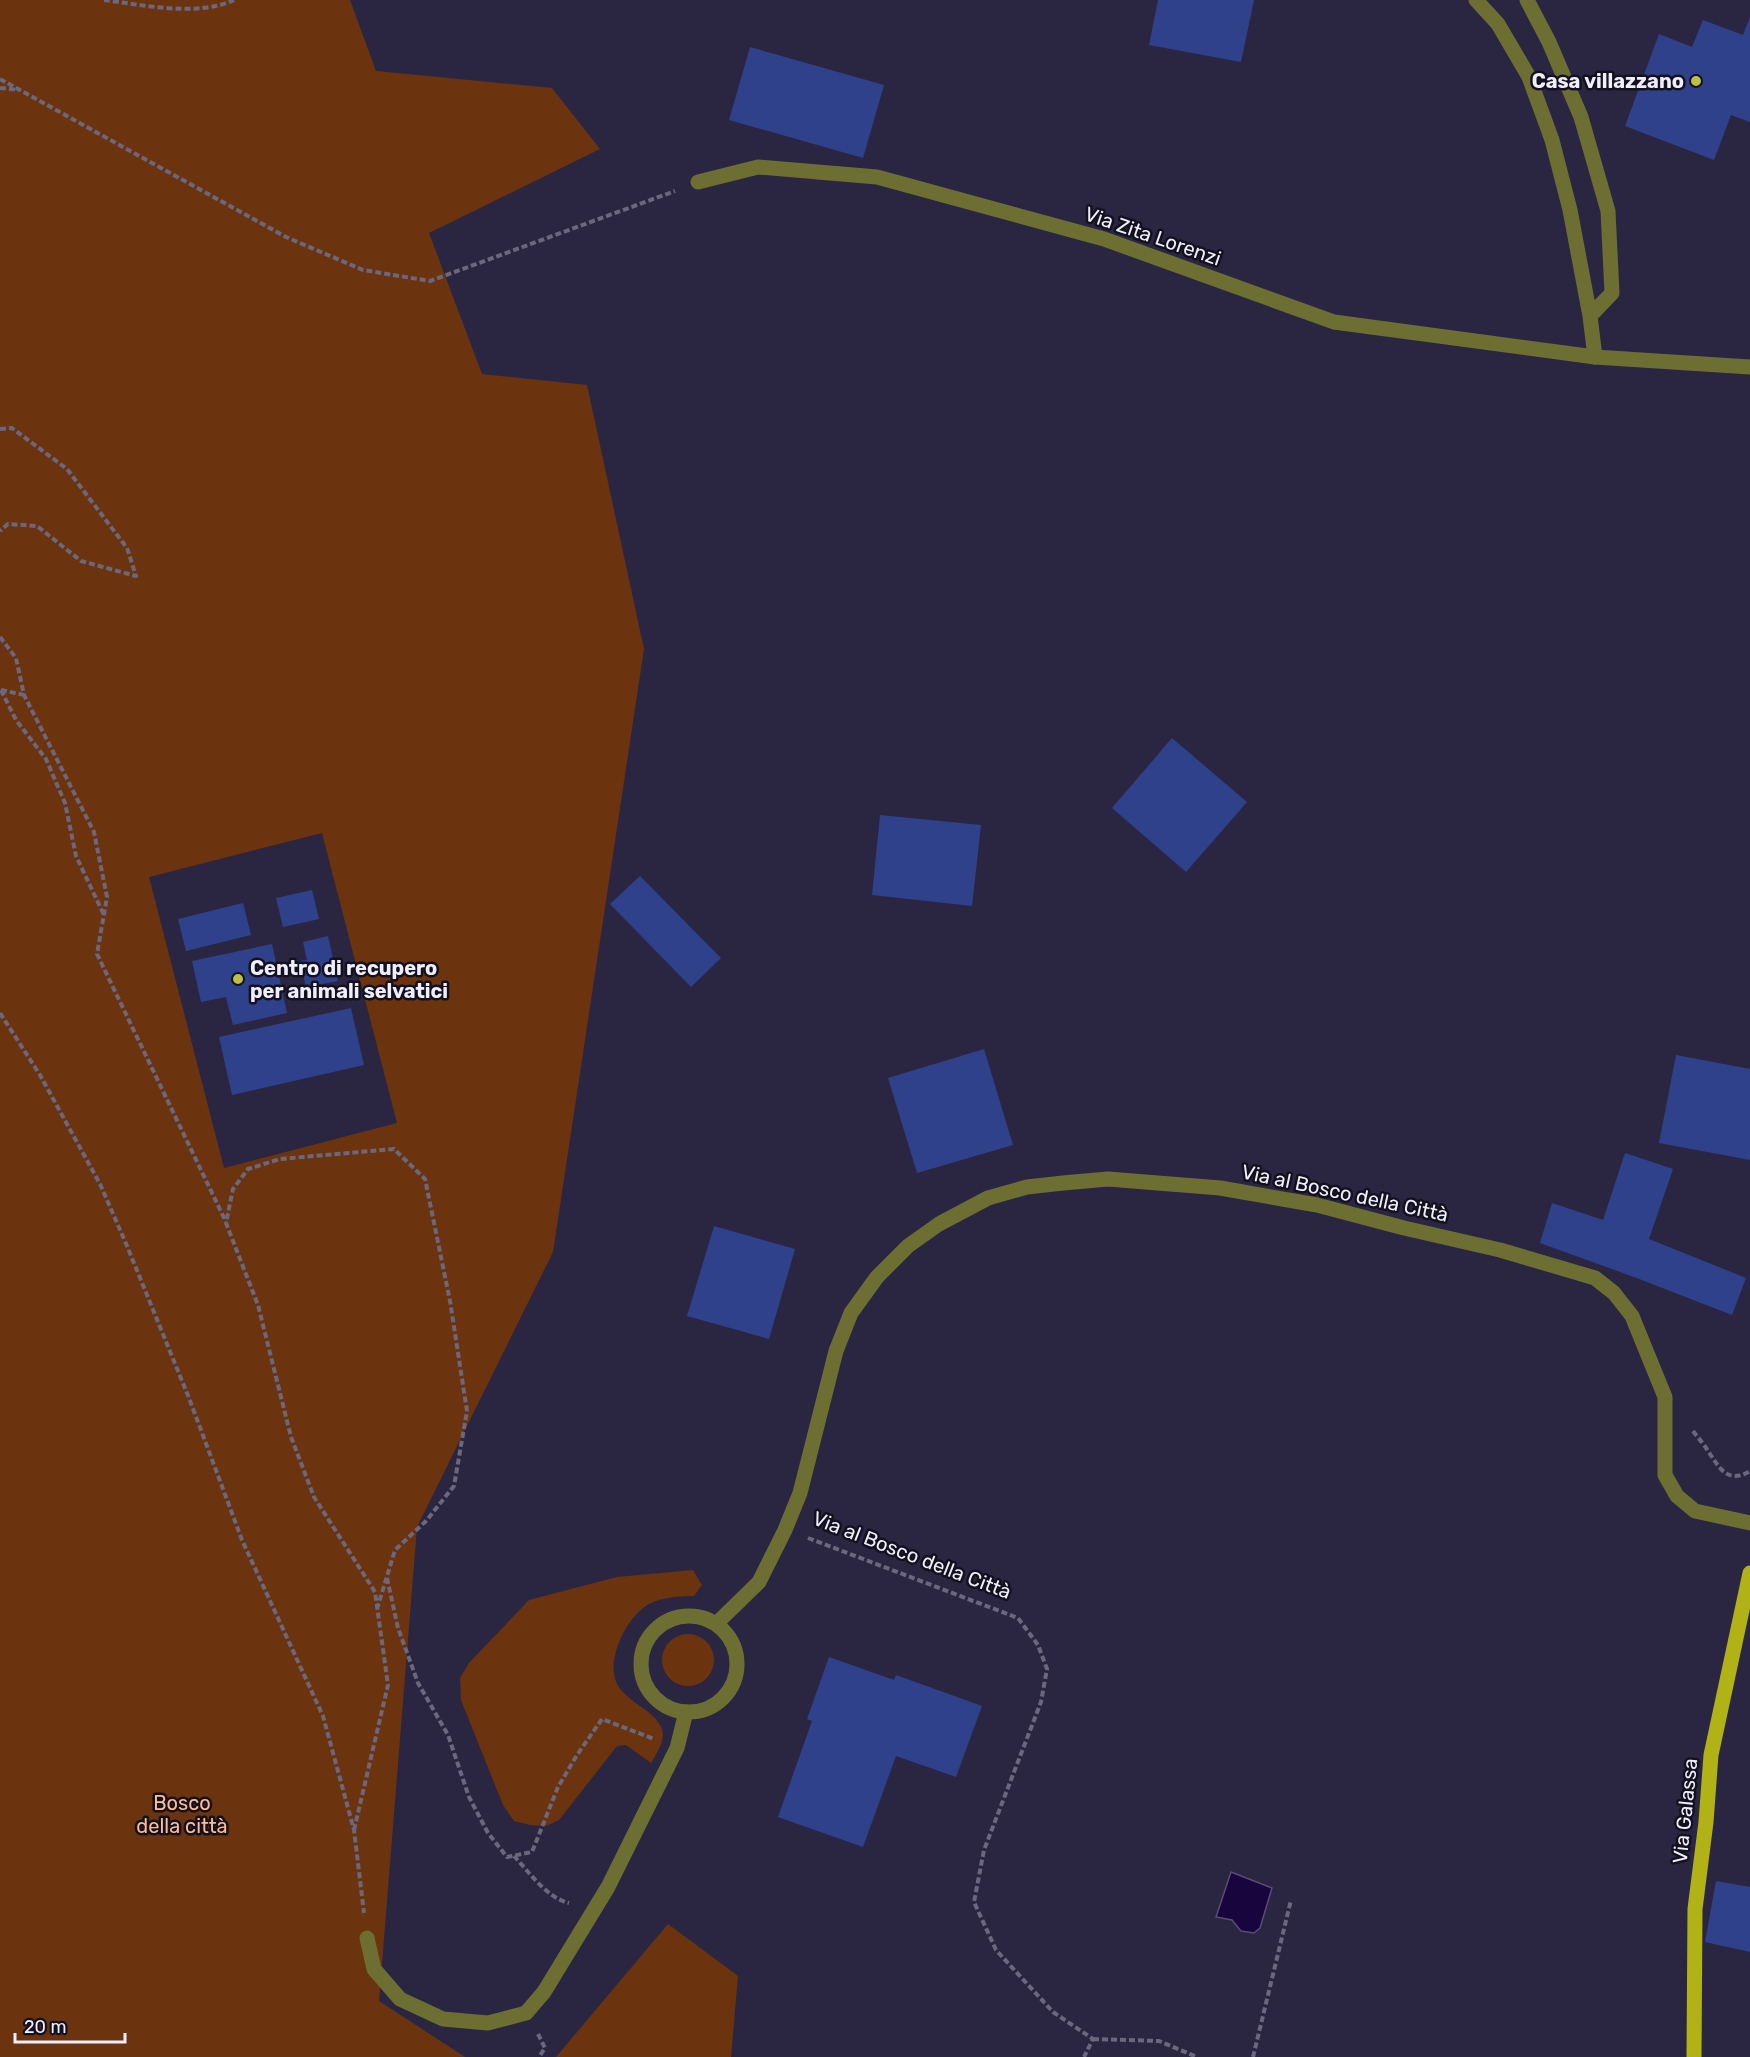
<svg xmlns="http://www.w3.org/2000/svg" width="1750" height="2057" font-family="Rubik,sans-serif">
<rect width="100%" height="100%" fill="#2a2641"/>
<path fill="#6b340f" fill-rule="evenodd" d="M0,0H350L376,71L552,88L600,149L429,233L482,374L587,385L644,649L553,1252L417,1527L379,2001L465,2057H0ZM322,833L397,1123L224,1168L149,877Z
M693,1570L702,1585L694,1596C679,1596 663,1597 649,1604C627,1616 605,1660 617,1684C627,1702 650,1708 660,1725C668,1738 657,1752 651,1763L626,1745L617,1746L559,1820L546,1826L530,1825L514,1821L503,1805L461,1700L460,1678L469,1663L529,1600L617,1577Z
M662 1660a26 26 0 1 1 52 0a26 26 0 1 1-52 0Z
M668,1924L738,1976L731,2057H556Z"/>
<path fill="#19053e" stroke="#5a4b77" stroke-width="1.5" d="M1231,1872L1272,1888L1260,1928L1254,1933L1241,1931L1232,1920L1216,1917Z"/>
<path fill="#30418b" d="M1158,0H1254L1241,62L1149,45Z
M1750,17V122L1731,115L1714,160L1625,126L1659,34L1692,47L1703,20L1743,35Z
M750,47L884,85L863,158L729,120Z
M1172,738L1247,802L1186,872L1112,808Z
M880,815L981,825L972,906L872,895Z
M640,876L721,958L691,987L610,904Z
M312,890L319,919L283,927L276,898Z
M243,903L251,935L186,951L178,919Z
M328,936L338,981L306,987L300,961L307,960L303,942Z
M272,944L287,1013L233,1025L226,997L201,1002L192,961Z
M351,1008L364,1065L232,1095L219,1037Z
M984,1049L1013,1145L917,1173L888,1078Z
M1676,1055L1750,1069V1160L1659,1143Z
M1625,1153L1673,1169L1649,1239L1746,1278L1732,1315L1634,1277L1540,1243L1552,1203L1603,1220Z
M714,1226L795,1249L769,1339L687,1316Z
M829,1657L894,1680L896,1675L982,1706L956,1777L896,1756L863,1847L778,1817L812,1721L807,1719Z
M1716,1881L1750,1887V1952L1705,1942Z"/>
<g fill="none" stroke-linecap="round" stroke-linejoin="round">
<path stroke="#6a677e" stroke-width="4" stroke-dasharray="6 3" stroke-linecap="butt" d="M104,0C143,5 198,17 234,0
M0,79L286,237L363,270L430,281L675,191
M0,88L20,90
M0,429L12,428L67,469L127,548L136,576L81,561L37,526L8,524L0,531
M0,637L16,658L24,695L94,832L107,897L97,954L226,1222
M1,690L16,720L46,759L65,803L76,856L104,915
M1,690L24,695
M0,1013L40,1075L100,1184L127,1246L189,1398L242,1540L323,1716L354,1830L364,1913
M1693,1431C1698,1438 1704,1444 1708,1451C1719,1467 1727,1485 1750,1471
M808,1538L1018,1618L1038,1645L1047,1669L1041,1702L984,1850L974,1902L996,1950L1053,2012L1093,2039L1084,2057
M387,1578L398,1628L418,1683L448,1735L469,1797L488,1833L507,1857L532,1852L558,1787L577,1755L602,1719L654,1739
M354,1830L388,1685L375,1592L314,1497L291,1437L258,1305L226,1223L233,1189L248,1169L280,1159L394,1149L425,1179L450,1301L467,1411L454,1486L426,1521L395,1550L377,1609
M514,1856C529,1872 547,1898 569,1903
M538,2034L545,2048L539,2057
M1093,2039L1159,2041L1197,2057
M1253,2057L1291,1900"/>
<path stroke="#6d6e32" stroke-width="15" d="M698,182L758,167L877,177L1104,239L1334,322L1595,357L1750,367
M367,1938L374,1969L400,1999L443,2019L488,2023L526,2013L544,1992L608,1887L677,1748L686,1712"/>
<path stroke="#6d6e32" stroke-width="15" d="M1476,0L1498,24L1529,77L1552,140L1570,210L1590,316L1595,357
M1527,0L1549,42L1581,117L1608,211L1612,293L1590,316
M641 1664a48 48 0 1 1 96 0a48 48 0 1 1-96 0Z
M716,1624L759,1582L785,1530L800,1493L836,1351L851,1313L877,1277L908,1246L939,1224L988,1198L1027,1187L1063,1183L1108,1179L1220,1188L1317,1205L1404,1228L1500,1250L1595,1278L1614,1293L1632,1316L1665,1397V1475L1677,1496L1695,1511L1750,1523"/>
<path stroke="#b0b216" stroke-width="15" d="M1694,2057L1695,1909L1706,1822L1711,1755L1750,1573"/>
</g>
<g fill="#bdbf43" stroke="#13111d" stroke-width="2">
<circle cx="1696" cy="81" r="6"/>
<circle cx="238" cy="979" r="6"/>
</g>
<g text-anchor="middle" stroke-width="5" stroke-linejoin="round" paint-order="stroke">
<g font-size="20" font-weight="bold" fill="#f0eefd" stroke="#13111d" text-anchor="end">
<text x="1684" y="88">Casa villazzano</text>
<text x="250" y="975" text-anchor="start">Centro di recupero<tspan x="250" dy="23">per animali selvatici</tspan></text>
</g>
<g font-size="20" fill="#f0eefd" stroke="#13111d">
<text transform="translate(1153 236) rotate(19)" y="7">Via Zita Lorenzi</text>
<text transform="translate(1345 1193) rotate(12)" y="7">Via al Bosco della Città</text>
<text transform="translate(912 1555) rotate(21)" y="7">Via al Bosco della Città</text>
<text transform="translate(1685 1811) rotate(-84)" y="7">Via Galassa</text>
</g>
<g font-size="20" fill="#febb95" stroke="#13111d">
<text x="182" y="1810">Bosco<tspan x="182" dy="23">della città</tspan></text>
</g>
</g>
<path d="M15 2033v9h110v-9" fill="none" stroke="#f0eefd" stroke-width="3"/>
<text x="24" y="2033" font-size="18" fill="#f0eefd" stroke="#13111d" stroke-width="4.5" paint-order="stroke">20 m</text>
</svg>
